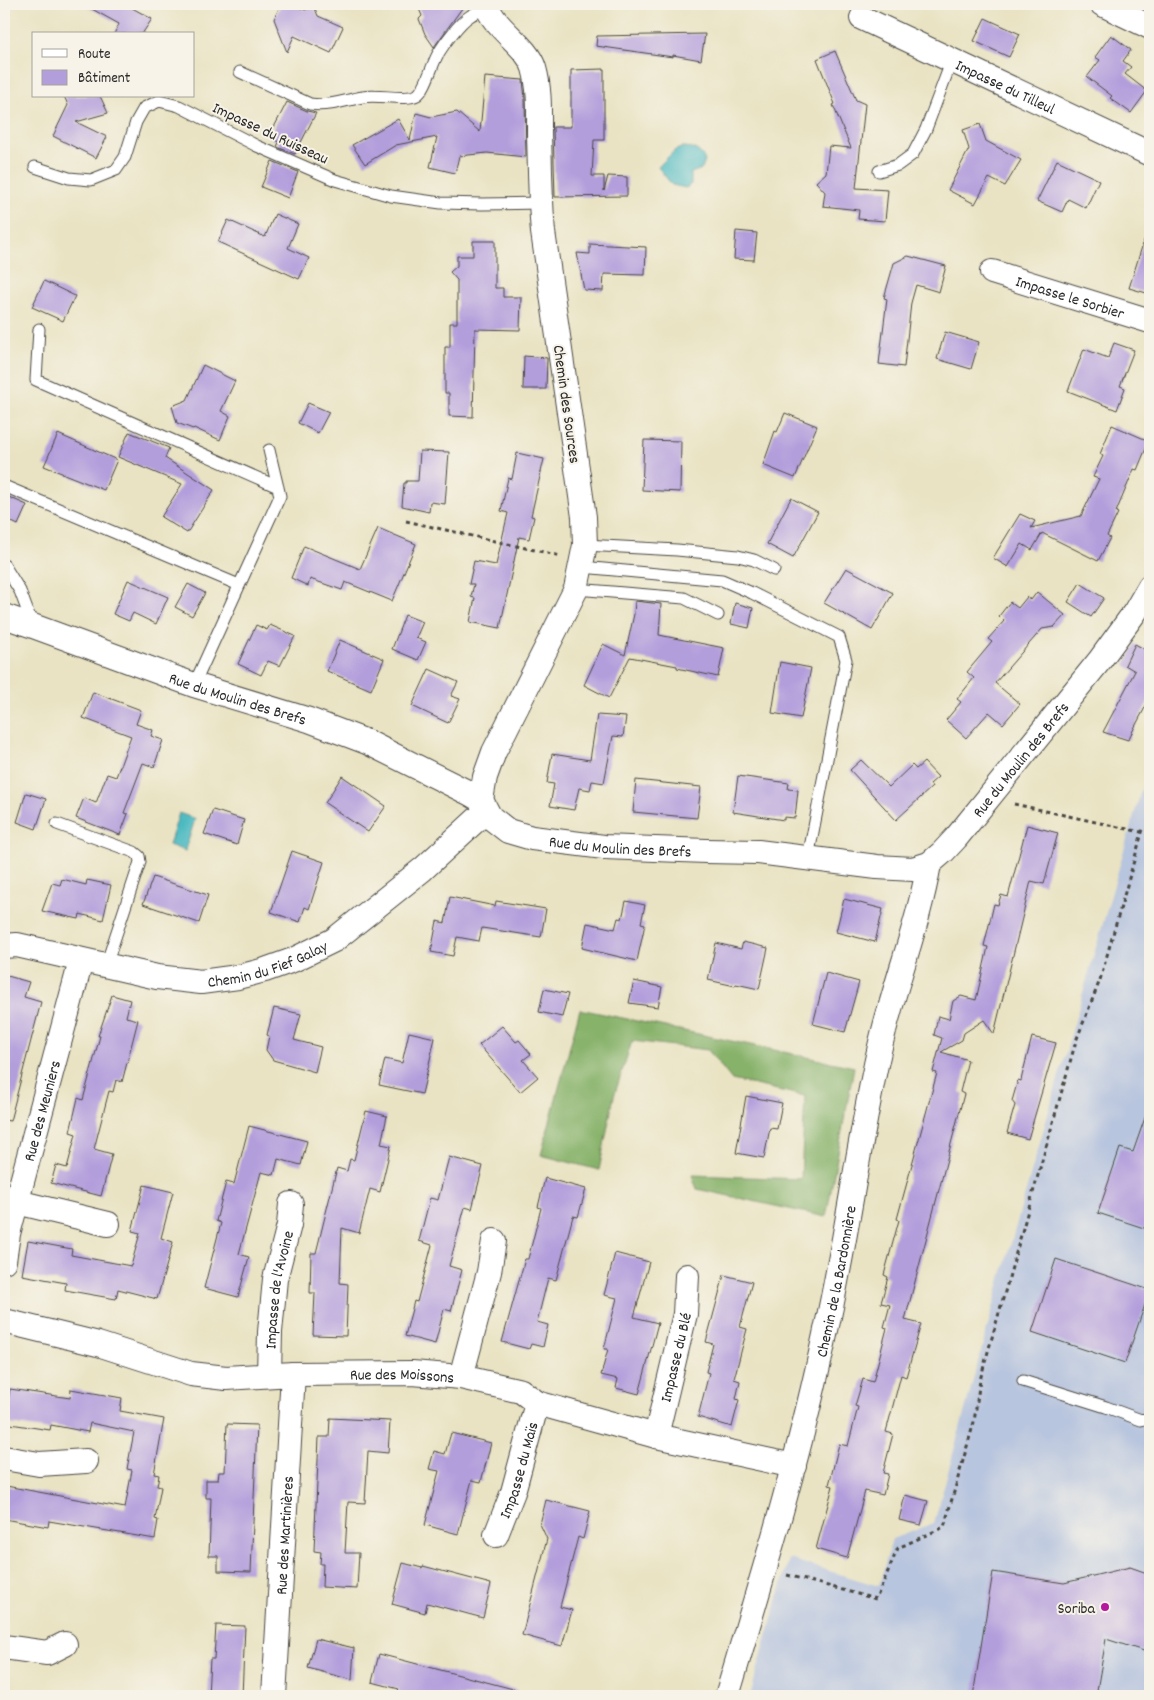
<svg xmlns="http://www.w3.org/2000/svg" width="1154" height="1700" font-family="Dekko,sans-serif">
<rect width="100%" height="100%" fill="#f7f3e8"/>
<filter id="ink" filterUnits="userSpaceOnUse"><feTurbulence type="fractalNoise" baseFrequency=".02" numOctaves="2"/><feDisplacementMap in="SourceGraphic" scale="10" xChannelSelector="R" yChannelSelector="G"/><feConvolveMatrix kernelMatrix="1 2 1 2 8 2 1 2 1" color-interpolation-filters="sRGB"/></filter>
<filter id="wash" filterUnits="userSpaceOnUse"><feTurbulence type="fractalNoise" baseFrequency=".0096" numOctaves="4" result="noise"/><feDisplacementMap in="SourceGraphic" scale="20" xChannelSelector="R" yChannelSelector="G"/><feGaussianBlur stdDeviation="1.12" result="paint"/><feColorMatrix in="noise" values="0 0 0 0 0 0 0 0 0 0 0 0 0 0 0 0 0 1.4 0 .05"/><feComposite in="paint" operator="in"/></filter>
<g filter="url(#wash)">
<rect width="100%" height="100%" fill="#e9e3c3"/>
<path fill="#b8c5de" d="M1149,763H1150V1696H750L789,1559L879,1586L892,1539L934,1523L1003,1271Z"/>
<path fill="#87b26a" stroke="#596e4a" d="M580,1009L854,1067L826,1217L697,1189L692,1175L801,1179L805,1096L732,1080L708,1050L632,1041L614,1096L599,1170L541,1155Z"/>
<path fill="#4bbac1" stroke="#3b7276" d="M683,147C693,147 702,151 705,161L702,169L691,173V184L686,188L672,185L658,167L674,151Z
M179,813L195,819L185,851L169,845Z"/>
<g id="blocks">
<path fill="#b39edc" d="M83,4H125L152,19L142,34H114L119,24Z
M281,4H292L305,10L314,6L318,16L343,27L331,53L294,36L287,52L274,19Z
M417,4H465L434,47L425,34L419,19L422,16Z
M985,18L1020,34L1009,57L974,41Z
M705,34L701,60L673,55V57L596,46L597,36Z
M1111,35L1131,50L1123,61L1131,67L1125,74L1147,91L1131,113L1110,98L1112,96L1087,77L1100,60L1095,57Z
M835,51L856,100L865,104L856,188L888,190L885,221L858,219L859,210L823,206L825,192L816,182L826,173L829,146L851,148L833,105L835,104L817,59Z
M604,69V140H594L592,176H604V191L608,176L627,177V196L555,197L553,127H571V70Z
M485,77L523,80L525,99L526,157L487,153L459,156L455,173L430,167L437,137L396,145L365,164L352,145L398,119L410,140L416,113L431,117L457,112L480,132Z
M64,96H100L108,113L76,122L107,137L96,158L53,136L68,105Z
M287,102L307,111L316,113L295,154L277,147L279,142L269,137Z
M980,124L986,141L1021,160L1005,186L989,178L975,204L948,190L969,149L963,130Z
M1057,160L1099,180L1086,208L1068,199L1062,212L1037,201Z
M272,161L298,172L288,198L261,187Z
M275,214L298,224L288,248L309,258L299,279L218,242L228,220L265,237Z
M736,231L757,233L754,260L734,259Z
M1146,234L1150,235V294L1129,288Z
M473,241H495V288H503V297H521L520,330L475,329L473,417L449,416V393H445V347H450V323H457V280L450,272L457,266V256H473Z
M590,244L646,247L645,275L604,274L603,291L584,290L577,253L590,254Z
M908,256L946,266L939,292L916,285L911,303L904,367L879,364L887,299L884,298L894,263Z
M44,281L75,296L63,321L32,307Z
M945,332L979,342L971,369L937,359Z
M1114,343L1134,350L1120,386L1125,388L1117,410L1068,391L1084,349L1108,358Z
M524,356L547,358L546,389H523Z
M203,365L235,381L221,411L230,416L220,440L194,428L193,429L177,423L172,406L187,400Z
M308,403L329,412L318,433L298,423Z
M785,413L817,426L795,478L763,465L775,431L777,432Z
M1112,425L1149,441L1137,470L1134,469L1116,512L1118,513L1107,536L1110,538L1098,561L1042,533L1032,550L1022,544L1008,567L993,558L1020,514L1035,521L1031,528L1081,516L1099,479L1093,477L1103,456L1100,454Z
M129,432L169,448L165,458L214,490L187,533L161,517L182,484L118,457Z
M58,434L117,460L104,490L44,466Z
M644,440L681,441L680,492L642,490Z
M420,451L449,452L445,504L430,502L429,512L402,506L404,483H406V481H418Z
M517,453L544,459L531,516L534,517L529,539L519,537L500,628L470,622L475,598L471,597L474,584H469L474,561L496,565L508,513L501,511L508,478L512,479Z
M4,495L27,505L18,525L4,518Z
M791,498L818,512L793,558L767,544Z
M378,528L416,544L392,601L345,582L342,590L310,579L308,586L291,578L304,546L360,569Z
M846,568L893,593L872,630L824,603Z
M128,580L168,597L156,624L133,613L129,621L113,614Z
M1080,583L1104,598L1091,617L1068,602Z
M188,584L205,593L192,616L175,607Z
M1037,592L1065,615L1054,627L1042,629L995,683L1020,704L1003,724L989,712L966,738L946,720L961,702L957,699L974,678L967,672L992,642L988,639L1004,621L999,616L1010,602L1018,608L1027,597L1031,600Z
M635,601L661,604L659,635L724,648L718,677L677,668V666L630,657L609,698L584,685L603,644L625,655L634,614Z
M735,603L753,608L749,628L731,624Z
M405,615L423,622L416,638L426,642L418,660L392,649Z
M256,625L267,630L270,625L295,636L280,666L268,661L261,675L238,664Z
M340,640L384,659L371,690L327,671Z
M1150,642V698L1128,740L1103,732L1135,671L1125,665L1135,644L1146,650Z
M780,662L811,668L801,718L772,713Z
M429,669L458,682L451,696L460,699L448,723L412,706Z
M93,692L141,710L136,724L153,730L151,736L163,740L154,767L143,763L124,813L128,814L120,835L76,818L84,798L96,803L107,774L116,777L131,736L83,718Z
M597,715L626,717L623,737L613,736L604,783L592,781L590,790L579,788L574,810L550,806L554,784L547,783L552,754L590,760Z
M861,760L889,787L912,765L916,769L924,762L938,777L930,784L932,787L896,820L850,770Z
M342,776L386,806L368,832L325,803Z
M738,776L789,783L788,789L798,790L795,818L784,817V820L733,812Z
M636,780L701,787L697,818L633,812Z
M26,793L46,799L36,829L17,822Z
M213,810L244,820L237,845L204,834Z
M1027,825L1058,833L1044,884L1031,881L994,1034L984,1020L964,1033L962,1040L941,1052L968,1060L960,1092L964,1094L905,1320L921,1324L906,1377L901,1375L886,1432L893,1434L883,1473L888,1474L883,1495L865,1491L847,1558L816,1549L833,1486L829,1485L839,1444L848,1446L858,1407L855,1406L863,1379L873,1382L887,1328L884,1327L890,1305L881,1303L888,1277L884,1275L899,1220L897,1219L937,1073L933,1072L942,1038L934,1035L938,1016L949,1019L953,1001L961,996L976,1000L988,947L984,946L994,904L998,905L1001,895L1008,897Z
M292,851L324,862L309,909L305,907L300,922L271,912Z
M153,877L208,895L199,923L143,904Z
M62,879L86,885L87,880L111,885L103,920L80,914L79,919L42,911L52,883L60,885Z
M450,897L495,906L496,901L546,909L541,937L482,928L479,941L457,937L453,956L431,952L437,921L445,923Z
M844,899L883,909L875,942L836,932Z
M626,901L645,905L641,923L645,924L637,961L582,948L587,923L615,929L618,918L622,919Z
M743,942L768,948L759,989L736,984L735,986L708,980L716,943L741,949Z
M826,973L859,982L845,1032L813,1024Z
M4,975L29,982L24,997L41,1002L10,1121L4,1120Z
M634,981L662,987L658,1007L629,1003Z
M544,989L568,994L562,1017L539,1012Z
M112,995L130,1000L126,1017L138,1020L122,1082L116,1080L113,1092L109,1091L94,1149L112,1154L101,1196L51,1183L56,1165L67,1168L76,1134L70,1132L78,1098L83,1100L100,1036H98Z
M274,1008L301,1014L294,1040L321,1047L315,1072L273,1060L266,1050L269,1036L267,1035Z
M502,1026L516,1042L519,1040L531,1054L523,1060L538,1077L520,1092L479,1045Z
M409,1032L435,1038L422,1094L379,1085L385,1059L402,1063Z
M1032,1037L1056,1043L1028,1139L1007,1133L1015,1105L1012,1101L1018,1080L1021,1081L1022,1076Z
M746,1096L782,1103L777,1129L770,1128L764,1158L736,1153Z
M366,1111L387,1116L381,1144L391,1146L380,1192L370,1189L359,1233L342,1228L340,1283L348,1284L346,1336L313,1335L315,1293H310L311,1253H316L337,1168L347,1171L350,1159L354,1160Z
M1147,1112L1150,1113V1230L1098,1213L1120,1148L1133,1152Z
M249,1126L307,1141L301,1165L278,1159L274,1175L261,1172L239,1254L249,1257L238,1297L204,1288L221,1223L216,1221L226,1182L234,1184Z
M449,1157L483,1166L472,1209L465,1207L449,1266L462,1270L451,1311L444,1309L435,1344L405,1336L414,1301L417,1302L432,1245L419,1241L430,1198L438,1200Z
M545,1178L586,1189L578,1217L573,1216L556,1280L548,1278L537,1322L548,1325L543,1347L531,1344L529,1349L502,1342L525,1259H528L541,1208L538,1207Z
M144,1185L173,1192L161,1238L173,1242L157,1299L118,1289L116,1299L65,1290L66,1283L22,1275L28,1241L72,1249L71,1255L131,1266L140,1233L132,1231Z
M615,1253L649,1262L634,1317L658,1323L639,1394L616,1388L618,1379L601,1375L608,1349H604L617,1298L604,1295Z
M1056,1259L1150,1290L1125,1363L1032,1332Z
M724,1275L752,1282L740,1327L747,1329L734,1379L740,1381L736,1399L739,1400L732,1427L698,1417L709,1373L706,1372L713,1344L706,1342Z
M10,1389L70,1398L71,1389L122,1398L120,1411L164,1419L154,1474L159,1475L157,1486L161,1487L155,1519L158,1520L155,1539L49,1521L48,1527L4,1519V1499L6,1486L125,1508L132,1470L127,1469L134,1432L90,1423L88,1432L51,1425L50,1430L4,1423Z
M330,1418L390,1421L388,1453L368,1451L365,1503L348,1502L345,1553H359L357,1589L322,1587L323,1564H320L321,1552L314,1551L319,1437H329Z
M227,1424L257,1425L251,1572L218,1571V1556H209L211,1498H206V1480H218L219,1472H225Z
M451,1433L491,1443L481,1482L472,1480L458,1534L425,1525L439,1471L429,1469L434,1451L445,1454Z
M905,1495L928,1501L921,1525L899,1520Z
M546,1500L590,1511L583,1539L578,1537L560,1607L572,1610L562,1646L522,1635L547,1539L540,1524Z
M403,1563L422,1568L423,1566L491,1584L483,1618L427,1603L425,1613L392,1604Z
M1130,1567L1150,1574V1653L1106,1639L1096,1696H973L993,1572L1064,1583Z
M216,1625L245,1626L242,1696H208L210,1659H214Z
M316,1639L354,1648L352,1680L308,1668Z
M379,1654L517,1690V1696H412L398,1692L399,1689L372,1682Z"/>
</g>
</g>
<g filter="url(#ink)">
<use href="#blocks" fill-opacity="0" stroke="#484742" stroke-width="1"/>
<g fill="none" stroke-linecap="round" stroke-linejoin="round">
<g stroke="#484742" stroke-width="13">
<path id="service" d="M240,72L310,104C330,107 345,100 363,97C377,94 407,101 417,95C426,89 432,64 438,54C444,44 460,22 470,16C475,12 482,11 488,8
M35,167L69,178L91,180L116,170L125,157L136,122L144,108L159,101L179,106L257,146L335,180L391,196L441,203L482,204L540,203
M879,171L898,165L913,154L926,129L952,60
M39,329L36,380L278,487
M4,486L239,585
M585,545L677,550L738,556L754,560L774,570
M4,565L20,591L33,626
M582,567L722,580L752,593L839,637L846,660L808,858
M576,589L684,598L718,615
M194,685L280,496L269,450
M57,824L134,852L139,856L140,862L106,965
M1023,1381L1106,1407L1141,1420L1150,1418"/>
</g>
<g stroke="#484742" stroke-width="26">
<g id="minor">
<path d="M1102,4L1150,27"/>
<path id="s1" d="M862,18L1150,154"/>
<path id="s2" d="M992,272L1150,321"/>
<path id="s3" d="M4,616L33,626L194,685L309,720L367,742L469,793L481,800L490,817L508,831L532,838L604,847L706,851L758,852L877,867L913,869L929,864L943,852L956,838L1100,660L1135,612L1150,586"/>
<path d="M481,800L485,777L494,752L576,589L585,545L584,517L543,232C540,199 540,166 539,133C539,111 540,89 534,68C526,44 495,30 486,4"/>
<path id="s4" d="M4,946L17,945L157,977L201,982L238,977L265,970L293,960L334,940L423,869L486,811"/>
<path d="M17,1202L108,1224"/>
<path id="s5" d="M4,1261L8,1234L81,961"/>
<path id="s6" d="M4,1321L98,1344L191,1374L226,1378L293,1374L412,1373L461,1377L521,1391L537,1403L656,1436L794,1466"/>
<path id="s7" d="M269,1375L270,1332L275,1279L289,1225L291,1204"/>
<path d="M461,1377L489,1272L494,1241"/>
<path id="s8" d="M656,1436L685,1314L687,1276"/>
<path d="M4,1458L39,1464L86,1461"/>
<path id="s9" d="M496,1535L513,1492L537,1403"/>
<path d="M4,1647L47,1653L65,1644"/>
<path id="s10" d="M274,1696L293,1374"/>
<path id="s11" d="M727,1696C763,1575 800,1454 826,1330C847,1238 858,1143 879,1051C893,988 918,927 929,864"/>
</g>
</g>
<path stroke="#484742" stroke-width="3" stroke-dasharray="4 4" stroke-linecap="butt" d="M406,521L561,556
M1014,804L1150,834
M787,1575L876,1599L898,1548L944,1527L974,1422L980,1380L1076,1041L1100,980L1143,829"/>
<use href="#service" stroke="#fff" stroke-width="11"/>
<use href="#minor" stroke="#fff" stroke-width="24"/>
</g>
</g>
<circle fill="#b5179e" stroke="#f7f3e8" stroke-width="2" cx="1105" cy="1607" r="5"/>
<g text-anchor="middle" stroke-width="4" stroke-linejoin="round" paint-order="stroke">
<g font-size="16" fill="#2b2b2b" stroke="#f7f3e8">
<text dy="6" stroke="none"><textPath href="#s1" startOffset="159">Impasse du Tilleul</textPath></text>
<text transform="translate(271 132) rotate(25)" y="6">Impasse du Ruisseau</text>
<text dy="6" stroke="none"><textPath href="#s2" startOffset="82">Impasse le Sorbier</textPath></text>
<text transform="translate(568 404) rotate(82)" y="6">Chemin des Sources</text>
<text dy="6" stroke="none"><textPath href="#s3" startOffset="248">Rue du Moulin des Brefs</textPath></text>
<text dy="6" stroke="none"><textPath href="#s3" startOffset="1118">Rue du Moulin des Brefs</textPath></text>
<text dy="6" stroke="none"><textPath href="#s3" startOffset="668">Rue du Moulin des Brefs</textPath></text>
<text dy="6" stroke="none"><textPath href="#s4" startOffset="270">Chemin du Fief Galay</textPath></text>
<text dy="6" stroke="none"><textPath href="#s5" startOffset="155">Rue des Meuniers</textPath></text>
<text dy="6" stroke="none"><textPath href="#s11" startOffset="429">Chemin de la Bardonnière</textPath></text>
<text dy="6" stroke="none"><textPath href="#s7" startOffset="86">Impasse de l'Avoine</textPath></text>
<text dy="6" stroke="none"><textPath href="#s8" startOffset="81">Impasse du Blé</textPath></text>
<text dy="6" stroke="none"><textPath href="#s6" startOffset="406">Rue des Moissons</textPath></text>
<text dy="6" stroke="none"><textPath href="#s9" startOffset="69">Impasse du Maïs</textPath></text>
<text dy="6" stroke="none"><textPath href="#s10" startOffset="161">Rue des Martinières</textPath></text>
</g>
<g font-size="16" fill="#2b2b2b" stroke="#f7f3e8" text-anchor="end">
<text x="1095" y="1613">Soriba</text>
</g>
</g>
<rect width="1154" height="1700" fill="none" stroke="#f7f3e8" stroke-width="20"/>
<rect x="32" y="32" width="162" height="65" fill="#f7f3e8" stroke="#a5a39c"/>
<rect x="42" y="49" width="25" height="8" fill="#ffffff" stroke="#a5a39c"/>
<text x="78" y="58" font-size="15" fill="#2b2b2b">Route</text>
<rect x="42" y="70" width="25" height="15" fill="#b39edc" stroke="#a5a39c"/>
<text x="78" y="82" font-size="15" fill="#2b2b2b">Bâtiment</text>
</svg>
